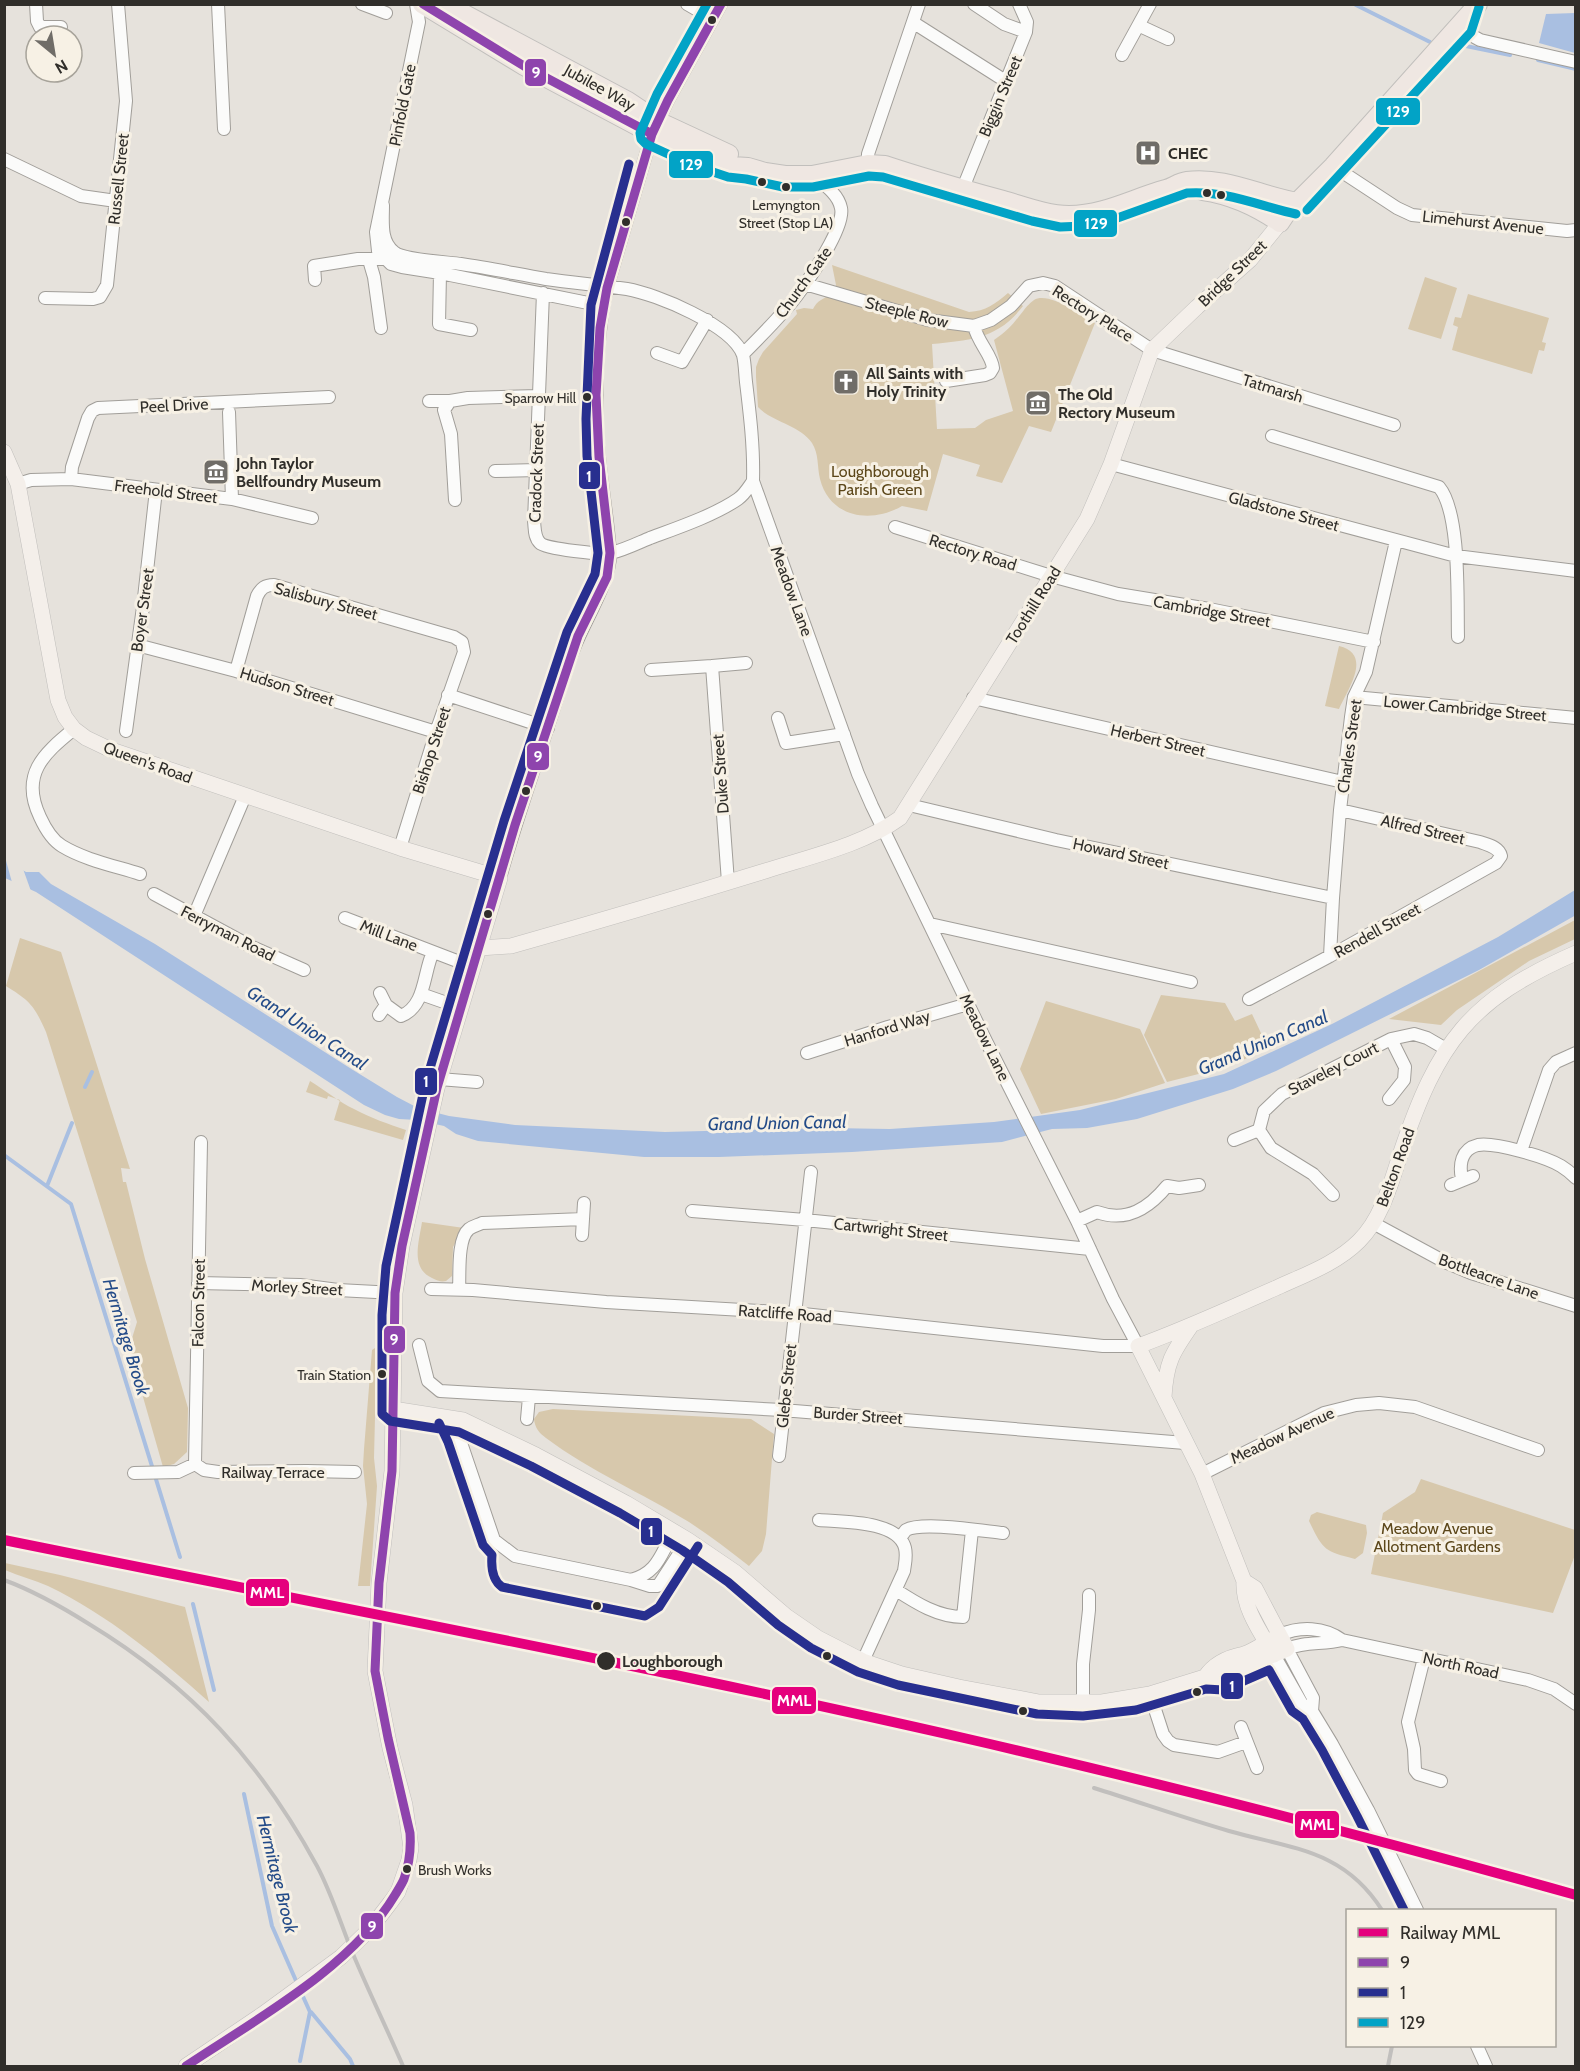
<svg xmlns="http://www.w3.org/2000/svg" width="1580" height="2071" font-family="Cabin,sans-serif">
<rect width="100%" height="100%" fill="#e6e2dc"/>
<path fill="#d7c8ac" d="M832,265L969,312C986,311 995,304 1008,293L1023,306C998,339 970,340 932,344L937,429L975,428L986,420L1013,411L994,340C1010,329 1012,325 1024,310C1026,307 1031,302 1034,300C1049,291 1082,316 1095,323L1051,432L1029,426L1002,483L976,476L980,465L943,454L927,511L902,506C871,524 830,518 820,479C817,466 819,454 812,443C800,425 772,422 758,407L756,377V367L759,359L763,352L797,314L796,310L804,308L813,309C817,301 823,298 832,295L836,285Z
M1425,277L1457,288L1441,339L1408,329Z
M1468,294L1549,318L1542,342L1546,343L1544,351L1539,350L1532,374L1452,350L1458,327L1453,325L1455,317L1461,318Z
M1339,646C1373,654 1348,689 1339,709L1325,706Z
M1575,920V939L1529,961L1457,1010L1441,1025L1389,1019Z
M20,938L61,952L130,1169L121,1168L123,1182H126L145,1259L188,1408L187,1452L174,1464L163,1467L129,1348L137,1322L46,1032C34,1005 30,1001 6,986Z
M1161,995L1225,1003L1235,1021L1252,1014L1268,1048L1230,1066L1167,1082L1144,1035Z
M1046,1001L1140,1029L1165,1083L1116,1099L1041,1114L1020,1069Z
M310,1081C325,1090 339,1102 354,1109C371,1118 388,1124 406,1130L403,1140L334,1120L340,1100L328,1096L327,1099L306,1092Z
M422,1222L464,1228L453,1247L452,1276L446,1281C441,1282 438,1281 432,1278C410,1268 419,1242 422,1222Z
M378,1346L375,1417L374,1458L377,1486L370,1586H358L367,1504L363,1466L364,1449L372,1350Z
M553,1409L751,1419L774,1434L766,1534L762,1551L749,1566C729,1550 710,1536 689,1522C642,1493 590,1471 546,1438C539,1433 535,1428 534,1419L539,1412Z
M1421,1479L1575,1530V1555L1553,1613L1371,1574L1383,1513L1415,1492Z
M1317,1512L1366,1525L1367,1533L1363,1553L1355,1559C1324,1551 1323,1550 1309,1521L1311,1515Z
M5,1563L60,1575L185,1607L209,1702C160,1658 108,1615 48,1586C34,1580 19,1576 5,1570Z"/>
<path fill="#a9bfe1" d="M1575,13V53L1539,43L1546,14Z
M5,860L26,872H39L51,884L155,944L353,1070L397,1097L418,1108L449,1116L515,1125L665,1132L829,1128L890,1129L994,1122L1080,1110L1224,1074L1332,1024L1378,1000L1498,937L1575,890L1576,915L1479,970L1276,1071L1233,1089L1137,1119L1087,1128L1052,1129L1002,1142L852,1152L719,1157H644L478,1141L456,1134L444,1126L417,1120L399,1119L385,1115L364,1105L36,892L5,878Z"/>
<path fill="#e6e2dc" d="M5,857L22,866L32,894L13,886Z"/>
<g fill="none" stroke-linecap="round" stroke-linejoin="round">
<path stroke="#a9bfe1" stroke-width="4" d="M1356,5L1430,42
M1461,45L1510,55
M1538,60L1576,69
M85,1087L92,1072
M4,1155L71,1204L180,1557
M47,1186L72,1123
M193,1604L214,1690
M244,1794L272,1926L297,1983
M311,2012L350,2059L353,2066
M300,2061L310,2012L301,1992"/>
<g stroke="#a19e99" stroke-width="14">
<path id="minor" d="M36,4L37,21L40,27H61
M218,4L224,129
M362,4L386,13
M416,4L419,22L376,232L378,251L391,264L402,267L440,273L603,306
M687,4L713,19
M974,4L1004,24L1026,32
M914,23L1007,82
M1140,26L1168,39
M1458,28L1480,40L1576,62
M1122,55L1150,4
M4,159L81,196L116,201
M868,164V154L919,4
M1333,166L1397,208L1412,215L1567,231L1576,230
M963,188L1026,32L1027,22L1019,4
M383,205C383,222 380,241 394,252C403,260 446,262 461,264C489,268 517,274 546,279C573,283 600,285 627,289C656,294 732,325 743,355C745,363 745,373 746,382C750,415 754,448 753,481L858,774L872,806L986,1041L1077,1221L1113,1299L1138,1346H1103L794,1313L606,1302L473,1290L431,1289
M369,260L374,277L381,328
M440,273L439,324L471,330
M315,280L314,266L358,259H384
M805,284L928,320L974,326L991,320L1011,306L1029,286L1043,283L1055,286L1152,350L1394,425
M543,293L534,521C535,529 534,537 540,543C546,549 602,555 611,553C624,550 638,543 650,538C677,528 715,515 738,499C745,494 748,488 753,481
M45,298L93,299L100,297L107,285L126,101L118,4
M657,353L682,362L707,320
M743,354C757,340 771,326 784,311C799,295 846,229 841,208C838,193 823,184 812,175
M946,381L985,375L990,373L993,368C992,355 978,343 974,326
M429,401H450
M229,412L232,499
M1272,436L1439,487C1461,513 1457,602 1458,637
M1111,464L1456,556L1576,571
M495,471L537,470
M71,479L72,467L88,418L92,411L98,408L329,397
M18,484L31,480L71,479L232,499L312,518
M455,500L451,434L444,410L450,401L468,398L539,396
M895,527L1051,576L1118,594L1209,609L1374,642
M137,645L236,671L436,732
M651,670L712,666
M236,671L257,596C261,588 265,585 274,585L454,637L462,642L464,652L436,732L400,848
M448,695L548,728
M1354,697L1576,718
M973,698L1343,782
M778,718L786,743L844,734
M74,729C43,754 20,775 40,817C45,828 52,840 62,846C85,860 115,866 140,874
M126,731L143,607L156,490
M909,805L1056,840L1333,898
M500,878C514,827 531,779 547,729C556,703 563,676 573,651C583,623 611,581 610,553C608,521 602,489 599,457C594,408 596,336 607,288L652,134L668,100L721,4
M728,882L712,666L746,663
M154,894L252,947L304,970
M194,916L245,796
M345,918L457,961
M930,924L1191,982
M1330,956L1333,898L1340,810L1351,717L1354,697L1366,672L1396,541
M421,994L461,1008
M1249,999L1330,956L1496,863L1501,856C1499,847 1488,845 1480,842L1340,810
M386,1005L401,1016C426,1006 423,973 433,952
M379,1015L386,1005L380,993
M807,1053L888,1027L968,1004
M439,1079L477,1082
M1389,1099L1404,1080L1405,1067L1391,1039
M1234,1140L1259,1130
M1521,1151L1549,1070L1556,1062L1576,1053
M1462,1179C1459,1165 1461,1149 1478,1145C1495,1142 1546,1157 1561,1166C1566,1169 1571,1173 1576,1178
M1451,1185L1473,1176
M1333,1195L1313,1174L1271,1148L1259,1130L1264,1111L1282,1094L1391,1039L1414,1034L1427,1038L1446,1049
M692,1211L805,1220L1090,1249
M1077,1221L1097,1212C1127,1223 1149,1208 1167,1186L1179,1188L1199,1185
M1373,1223L1445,1262L1471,1273L1576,1306
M582,1235L584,1203
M198,1283L300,1285L338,1290L395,1293
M459,1289C460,1274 457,1239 469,1229C473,1226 478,1225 482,1223L583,1219
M419,1345L428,1381L440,1391L782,1410L1185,1443
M450,1418L459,1437L494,1540L515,1556L631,1580L650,1586H658L688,1540
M527,1419L529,1397
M779,1456L811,1172
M195,1464L201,1142
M134,1473L178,1472L195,1464L204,1470L218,1472L307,1471L355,1472
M1202,1474L1324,1413L1356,1405L1379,1403L1415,1407L1538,1450
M819,1520C841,1522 898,1520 905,1548C907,1556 905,1563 904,1571L863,1661
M900,1538C901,1537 905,1531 906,1530C922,1521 983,1531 1003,1533
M631,1580C659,1572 660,1554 674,1532
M896,1590C916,1603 938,1617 963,1617L972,1530
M1280,1635C1300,1626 1324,1627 1342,1640L1528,1680L1554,1689L1576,1704
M1274,1655L1302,1704L1312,1711L1332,1744L1368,1810L1417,1910
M1424,1658L1408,1722L1414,1749L1415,1770L1418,1774L1441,1781
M1150,1694L1163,1734L1168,1741L1174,1745L1218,1752L1246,1742
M1083,1704V1664L1089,1610V1595
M1312,1711L1313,1698L1287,1649C1305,1641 1323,1645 1342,1640
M1241,1727L1257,1768
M1477,2046L1486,2066"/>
</g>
<g stroke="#c1bfbc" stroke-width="16">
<path id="major" d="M4,452L18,484L58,700L65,717L74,729L86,738L109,749L400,848L500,878L437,1088L402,1246L395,1293L392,1471L379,1583L375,1671L390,1748L405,1805L411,1848L409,1860L398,1892L390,1903L370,1929L341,1957L263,2014L186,2066
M479,948L511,946C596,922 681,897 765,871C808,857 863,845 900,818L1087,519L1111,464L1152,350L1197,307L1250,260L1280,223
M1164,1397C1166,1363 1172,1353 1191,1326
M393,1409L463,1420L536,1455L626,1503L688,1540L735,1572L786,1616L818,1638L863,1661L902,1674L959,1687L1039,1702H1102L1150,1694L1205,1677L1220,1678L1287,1649L1255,1588L1244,1581
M1274,1655C1261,1633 1242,1607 1244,1581L1202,1474L1138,1346C1185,1329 1230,1308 1276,1288C1304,1275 1336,1264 1359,1241C1382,1218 1391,1183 1401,1152C1438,1043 1468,1000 1576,953
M1205,1677C1214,1663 1228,1657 1244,1654C1254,1651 1264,1643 1273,1639"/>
</g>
<g stroke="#c1bfbc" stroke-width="20">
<path id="highway" d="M422,4L524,66L652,134L697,154L732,166L748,167L765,172L785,175H812L868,164L885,165C924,178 963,189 1003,200C1024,206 1047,215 1069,215C1104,215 1133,198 1166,189C1173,187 1179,182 1187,181C1225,176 1261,196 1298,202
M446,4L628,101L658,121L729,154
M1203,191C1231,195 1257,207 1280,223L1288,211L1333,166L1478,4"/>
</g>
<use href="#minor" stroke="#fbfbfa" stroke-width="12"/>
<use href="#major" stroke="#f4efea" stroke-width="15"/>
<use href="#highway" stroke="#efe7e2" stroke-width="18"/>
<path stroke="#c1bfbd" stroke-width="4" d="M4,1580C34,1591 62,1607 89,1624C191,1686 260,1761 317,1866C332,1894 341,1925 353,1954C369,1992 387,2029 403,2066
M1094,1788C1139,1802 1184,1818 1229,1831C1292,1849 1343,1849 1382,1910
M1388,2066L1392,2046"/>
<g stroke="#f7f1e5" stroke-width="14">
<path id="bus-1" d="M423,4L524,66L652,134
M186,2066C255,2020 352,1967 395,1895C398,1890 402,1884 404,1879C409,1865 411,1848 410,1833L388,1738L375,1671L379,1583L392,1471L395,1293L402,1246L437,1088L515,825L578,636L607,577L610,553L599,457L596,395L600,328L607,288L652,134L668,100L721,4"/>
</g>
<g stroke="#f7f1e5" stroke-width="14">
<path id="bus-2" d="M629,164L591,305L586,419L587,456L598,553L595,574L567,632L504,821L425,1085L386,1266L382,1315V1414L390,1421L459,1432L531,1466L620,1513L682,1550L728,1582L778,1625L811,1648L858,1672L898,1685L1037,1714L1083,1716L1136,1710L1206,1689L1223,1690L1269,1670L1292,1711L1303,1719L1322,1750L1357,1816L1404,1910
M439,1423L448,1442L483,1545L492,1555C491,1567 492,1580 502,1587L645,1616L659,1607L698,1546"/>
</g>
<g stroke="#f7f1e5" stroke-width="14">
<path id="bus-3" d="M707,4L657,94L640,133L641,139L646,144L692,165L728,177L746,179L783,187H813L869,176L883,177L1032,221L1060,227L1084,226L1109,221L1187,193C1224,190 1260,206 1296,214
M1307,210L1471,32L1479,7"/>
</g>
<use href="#bus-1" stroke="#8e44ad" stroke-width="9"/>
<use href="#bus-2" stroke="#282f8f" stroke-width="9"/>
<use href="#bus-3" stroke="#02a3c6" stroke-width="9"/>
<g stroke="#f7f1e5" stroke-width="15">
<path id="rail-1" d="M4,1540C324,1605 646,1665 964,1738C1169,1785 1373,1838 1576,1895"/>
</g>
<use href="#rail-1" stroke="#e5007d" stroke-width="10"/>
</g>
<defs>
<g id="hospital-square" transform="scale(1.35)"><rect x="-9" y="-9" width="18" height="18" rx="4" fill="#706d68" stroke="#f7f1e5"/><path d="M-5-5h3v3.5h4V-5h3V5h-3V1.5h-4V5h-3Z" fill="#fff"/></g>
<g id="church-square" transform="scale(1.35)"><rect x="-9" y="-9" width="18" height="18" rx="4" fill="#706d68" stroke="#f7f1e5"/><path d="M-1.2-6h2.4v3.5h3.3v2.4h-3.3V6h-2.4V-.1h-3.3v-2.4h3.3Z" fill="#fff"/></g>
<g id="museum-square" transform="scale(1.35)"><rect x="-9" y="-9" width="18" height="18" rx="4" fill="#706d68" stroke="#f7f1e5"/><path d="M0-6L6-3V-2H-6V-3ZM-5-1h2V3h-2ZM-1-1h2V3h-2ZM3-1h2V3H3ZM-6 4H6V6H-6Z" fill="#fff"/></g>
</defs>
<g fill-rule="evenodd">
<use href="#hospital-square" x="1148" y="153"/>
<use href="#church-square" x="846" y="382"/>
<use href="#museum-square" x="1038" y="403"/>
<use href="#museum-square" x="216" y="472"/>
</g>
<g fill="#302e2a" stroke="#f7f1e5" stroke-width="2">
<circle cx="712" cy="20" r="5"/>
<circle cx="762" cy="182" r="5"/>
<circle cx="786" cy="187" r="5"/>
<circle cx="1207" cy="193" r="5"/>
<circle cx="1221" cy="195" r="5"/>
<circle cx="626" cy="222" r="5"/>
<circle cx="587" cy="397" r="5"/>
<circle cx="526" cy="791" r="5"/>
<circle cx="488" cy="914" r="5"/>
<circle cx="382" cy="1374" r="5"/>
<circle cx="597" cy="1606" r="5"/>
<circle cx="827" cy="1656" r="5"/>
<circle cx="606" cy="1661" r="10"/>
<circle cx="1197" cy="1692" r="5"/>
<circle cx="1023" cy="1711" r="5"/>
<circle cx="407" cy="1869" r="5"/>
</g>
<g text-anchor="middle" stroke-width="6" stroke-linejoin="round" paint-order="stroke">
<g font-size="14" fill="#302e2a" stroke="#f7f1e5" text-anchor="end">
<text x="786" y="210" text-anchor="middle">Lemyngton<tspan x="786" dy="18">Street (Stop LA)</tspan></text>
<text x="576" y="403">Sparrow Hill</text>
<text x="371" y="1380">Train Station</text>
<text x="418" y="1875" text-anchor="start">Brush Works</text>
</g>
<g font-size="16" fill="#302e2a" stroke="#f7f1e5">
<text transform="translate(600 87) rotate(29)" y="6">Jubilee Way</text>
<text transform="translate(1000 96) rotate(-67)" y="6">Biggin Street</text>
<text transform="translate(402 105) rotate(-79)" y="6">Pinfold Gate</text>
<text transform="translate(118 179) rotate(-84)" y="6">Russell Street</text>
<text transform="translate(1483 222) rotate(6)" y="6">Limehurst Avenue</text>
<text transform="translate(1232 273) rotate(-44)" y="6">Bridge Street</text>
<text transform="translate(803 282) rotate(-54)" y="6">Church Gate</text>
<text transform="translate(907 312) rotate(14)" y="6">Steeple Row</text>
<text transform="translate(1093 313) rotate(32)" y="6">Rectory Place</text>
<text transform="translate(1273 388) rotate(17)" y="6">Tatmarsh</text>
<text transform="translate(174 405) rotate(-3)" y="6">Peel Drive</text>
<text transform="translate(536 473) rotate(-88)" y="6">Cradock Street</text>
<text transform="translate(166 491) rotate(7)" y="6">Freehold Street</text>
<text transform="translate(1284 511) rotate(15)" y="6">Gladstone Street</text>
<text transform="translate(973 552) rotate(17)" y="6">Rectory Road</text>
<text transform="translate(792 591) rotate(70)" y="6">Meadow Lane</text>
<text transform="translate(326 601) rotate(15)" y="6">Salisbury Street</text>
<text transform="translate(1033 605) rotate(-58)" y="6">Toothill Road</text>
<text transform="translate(142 610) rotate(-82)" y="6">Boyer Street</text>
<text transform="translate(1212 611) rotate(10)" y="6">Cambridge Street</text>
<text transform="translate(287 686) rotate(17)" y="6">Hudson Street</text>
<text transform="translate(1465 708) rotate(5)" y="6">Lower Cambridge Street</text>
<text transform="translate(1158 740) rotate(13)" y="6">Herbert Street</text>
<text transform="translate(1349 746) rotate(-82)" y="6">Charles Street</text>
<text transform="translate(431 750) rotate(-72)" y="6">Bishop Street</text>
<text transform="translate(148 762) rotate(20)" y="6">Queen's Road</text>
<text transform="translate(720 774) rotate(-94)" y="6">Duke Street</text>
<text transform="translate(1423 829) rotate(13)" y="6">Alfred Street</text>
<text transform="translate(1121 853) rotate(12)" y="6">Howard Street</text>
<text transform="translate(1377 930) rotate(-29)" y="6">Rendell Street</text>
<text transform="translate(228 933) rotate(27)" y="6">Ferryman Road</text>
<text transform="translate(389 935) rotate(21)" y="6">Mill Lane</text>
<text transform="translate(887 1028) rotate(-17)" y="6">Hanford Way</text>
<text transform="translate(985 1037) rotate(64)" y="6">Meadow Lane</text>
<text transform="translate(1333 1068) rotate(-27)" y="6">Staveley Court</text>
<text transform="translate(1395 1167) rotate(-70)" y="6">Belton Road</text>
<text transform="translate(891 1229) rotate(6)" y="6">Cartwright Street</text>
<text transform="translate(1489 1276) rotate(20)" y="6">Bottleacre Lane</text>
<text transform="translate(297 1287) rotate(3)" y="6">Morley Street</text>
<text transform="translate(198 1303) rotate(-89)" y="6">Falcon Street</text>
<text transform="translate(785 1313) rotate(4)" y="6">Ratcliffe Road</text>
<text transform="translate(786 1386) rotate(-84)" y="6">Glebe Street</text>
<text transform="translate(858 1415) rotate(4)" y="6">Burder Street</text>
<text transform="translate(1282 1435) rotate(-25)" y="6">Meadow Avenue</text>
<text x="273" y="1478">Railway Terrace</text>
<text transform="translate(1461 1665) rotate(12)" y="6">North Road</text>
</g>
<g font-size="16" font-weight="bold" fill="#302e2a" stroke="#f7f1e5" text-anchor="start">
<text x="1168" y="159">CHEC</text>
<text x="866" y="379">All Saints with<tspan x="866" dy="18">Holy Trinity</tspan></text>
<text x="1058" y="400">The Old<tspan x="1058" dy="18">Rectory Museum</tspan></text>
<text x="236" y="469">John Taylor<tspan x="236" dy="18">Bellfoundry Museum</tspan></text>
</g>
<g font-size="16" fill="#5c471a" stroke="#f7f1e5">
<text x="880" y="477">Loughborough<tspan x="880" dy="18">Parish Green</tspan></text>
<text x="1437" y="1534">Meadow Avenue<tspan x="1437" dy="18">Allotment Gardens</tspan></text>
</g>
<g font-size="16" font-weight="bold" fill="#302e2a" stroke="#f7f1e5" text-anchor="start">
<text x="622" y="1667">Loughborough</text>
</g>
<g font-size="18" font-style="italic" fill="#234b88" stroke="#f7f1e5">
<text transform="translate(307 1028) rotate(33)" y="6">Grand Union Canal</text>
<text transform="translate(1263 1043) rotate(-23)" y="6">Grand Union Canal</text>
<text transform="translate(777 1123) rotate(-1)" y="6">Grand Union Canal</text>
<text transform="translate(126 1337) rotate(73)" y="6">Hermitage Brook</text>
<text transform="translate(277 1874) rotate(76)" y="6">Hermitage Brook</text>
</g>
</g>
<g stroke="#f7f1e5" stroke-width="2">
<rect x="524" y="58" width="23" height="29" rx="6" fill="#8e44ad"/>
<rect x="1375" y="97" width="46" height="29" rx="6" fill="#02a3c6"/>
<rect x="668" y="150" width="46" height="29" rx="6" fill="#02a3c6"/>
<rect x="1073" y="209" width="45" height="29" rx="6" fill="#02a3c6"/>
<rect x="578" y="461" width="23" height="29" rx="6" fill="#282f8f"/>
<rect x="526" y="742" width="24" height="29" rx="6" fill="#8e44ad"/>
<rect x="414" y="1067" width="24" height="29" rx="6" fill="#282f8f"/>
<rect x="383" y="1325" width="23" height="29" rx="6" fill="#8e44ad"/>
<rect x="640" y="1517" width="23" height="29" rx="6" fill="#282f8f"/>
<rect x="245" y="1578" width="45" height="29" rx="6" fill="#e5007d"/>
<rect x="1220" y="1672" width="24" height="28" rx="6" fill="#282f8f"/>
<rect x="771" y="1686" width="46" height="29" rx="6" fill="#e5007d"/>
<rect x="1294" y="1810" width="46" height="29" rx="6" fill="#e5007d"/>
<rect x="360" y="1912" width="24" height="28" rx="6" fill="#8e44ad"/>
</g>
<g font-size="16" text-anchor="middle" font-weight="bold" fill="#fff">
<text x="536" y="78">9</text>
<text x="1398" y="117">129</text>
<text x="691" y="170">129</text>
<text x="1096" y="229">129</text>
<text x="589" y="482">1</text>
<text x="538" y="762">9</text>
<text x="426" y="1087">1</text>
<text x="394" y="1345">9</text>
<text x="651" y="1537">1</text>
<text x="267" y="1598">MML</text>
<text x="1232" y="1692">1</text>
<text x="794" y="1706">MML</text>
<text x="1317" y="1830">MML</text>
<text x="372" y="1932">9</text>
</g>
<rect width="1580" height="2071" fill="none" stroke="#302e2a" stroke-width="12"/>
<rect x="1346" y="1909" width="210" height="138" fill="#f7f1e5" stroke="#a7a39a" stroke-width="1.5"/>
<rect x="1358" y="1928" width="30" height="9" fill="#e5007d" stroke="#a7a39a" stroke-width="1.5"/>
<text x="1400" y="1939" font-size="18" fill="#302e2a">Railway MML</text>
<rect x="1358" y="1958" width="30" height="9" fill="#8e44ad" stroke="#a7a39a" stroke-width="1.5"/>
<text x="1400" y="1969" font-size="18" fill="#302e2a">9</text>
<rect x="1358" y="1988" width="30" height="9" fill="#282f8f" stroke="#a7a39a" stroke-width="1.5"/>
<text x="1400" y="1999" font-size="18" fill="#302e2a">1</text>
<rect x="1358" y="2018" width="30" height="9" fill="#02a3c6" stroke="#a7a39a" stroke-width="1.5"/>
<text x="1400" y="2029" font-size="18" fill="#302e2a">129</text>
<g transform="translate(54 54) rotate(150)"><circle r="28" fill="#f7f1e5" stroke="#a7a39a" stroke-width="1.5"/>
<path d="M0-4.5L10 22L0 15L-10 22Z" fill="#706d68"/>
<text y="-9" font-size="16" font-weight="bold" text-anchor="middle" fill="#302e2a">N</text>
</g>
</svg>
